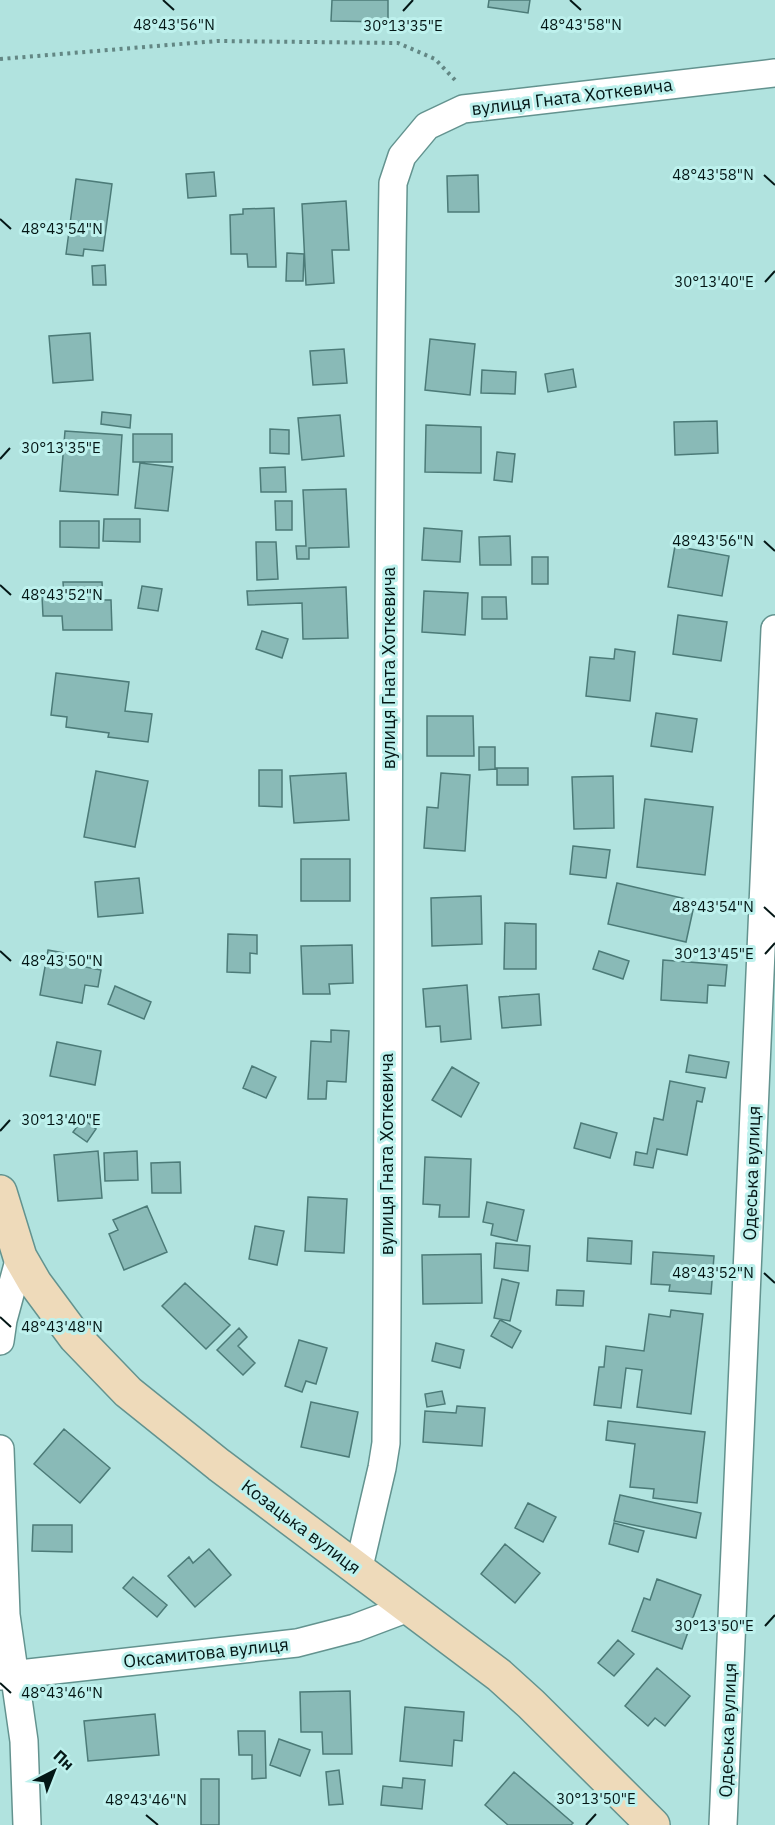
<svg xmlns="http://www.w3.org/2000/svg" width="775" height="1825" font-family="'IBM Plex Sans',sans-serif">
<rect width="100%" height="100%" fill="#b1e3df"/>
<path fill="#89bab7" stroke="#4c7b78" stroke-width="1.5" d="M332,0H388V22L331,21Z
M489,0H530L528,13L488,7Z
M214,172L216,196L188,198L186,174Z
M478,175L479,212H448L447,176Z
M76,179L112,184L103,251L84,249L83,256L66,254Z
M346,201L349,250H332L334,283L306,285L302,204Z
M274,208L276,267H248L247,254H231L230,215L243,214V209Z
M287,253L304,254L303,281H286Z
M105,265L106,285H93L92,266Z
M90,333L93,380L53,383L49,336Z
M430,339L475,344L470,395L425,390Z
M344,349L347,383L313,385L310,351Z
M573,369L576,387L548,392L545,374Z
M482,370L516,372L515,394L481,393Z
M102,412L131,415L130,428L101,424Z
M340,415L344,456L302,460L298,418Z
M717,421L718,453L675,455L674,422Z
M426,425L481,427V473L425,472Z
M270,429L289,430V454L270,453Z
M65,431L122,435L118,495L60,491Z
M133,434H172V462H133Z
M497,452L515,454L512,482L494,480Z
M140,463L173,467L168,511L135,508Z
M285,467L286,492H261L260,468Z
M346,489L349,547L309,548V559H297L296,546H306L303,490Z
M275,501H292V530H276Z
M104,519H140V542L103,541Z
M60,521H99V548L60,547Z
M424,528L462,531L460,562L422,560Z
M510,536L511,565H480L479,537Z
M256,542H276L278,579L257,580Z
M675,546L729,556L722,596L668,587Z
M532,557H548V584H532Z
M63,582H102L103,600H111L112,630H63L62,616H43L42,596H64Z
M142,586L162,589L158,611L138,608Z
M346,587L348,638L303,639L302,603L248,605L247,591Z
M424,591L468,593L465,635L422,632Z
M482,597H506L507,619H482Z
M678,615L727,622L721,661L673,654Z
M262,631L288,639L282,658L256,649Z
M615,649L635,652L630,701L586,696L590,657L614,659Z
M56,673L129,682L125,711L152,714L148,742L108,737L109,733L66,727L67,717L51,715Z
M656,713L697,719L692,752L651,746Z
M427,716H473L474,756H427Z
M479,747H495V768H528V785H497V769L479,770Z
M259,770H282V807L259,806Z
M96,771L148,781L135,847L84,837Z
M346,773L349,820L294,823L290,776Z
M441,773L470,775L465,851L424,848L427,807L438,808Z
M613,776L614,828L574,829L572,777Z
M645,799L713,807L705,875L637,867Z
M573,846L610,850L606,878L570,874Z
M301,859H350V901H301Z
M139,878L143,913L98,917L95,882Z
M617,883L695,901L686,942L608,924Z
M481,896L482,944L432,946L431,898Z
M505,923L536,924V969H504Z
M228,934L257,935V954L250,953V973L227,972Z
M352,945L353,983L329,984L330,994H303L301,946Z
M48,950L86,957L85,967L101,970L98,987L85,985L82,1003L40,995Z
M599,951L629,961L623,979L593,969Z
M663,960L727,965L725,986L708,985L707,1003L661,1000Z
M467,985L471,1039L441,1042L440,1026L426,1027L423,989Z
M115,986L151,1002L144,1019L108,1004Z
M539,994L541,1025L502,1028L499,997Z
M331,1030L349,1031L346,1082L327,1081L326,1099H308L311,1041L331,1042Z
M57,1042L101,1051L95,1085L50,1076Z
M689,1055L729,1062L726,1078L686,1072Z
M252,1066L276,1077L266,1098L243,1088Z
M452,1067L479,1083L461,1117L432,1100Z
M670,1081L705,1088L702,1102L697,1101L687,1155L657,1149L653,1168L634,1165L636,1152L647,1154L654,1118L663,1120Z
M83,1119L96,1129L87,1142L73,1132Z
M581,1123L617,1133L610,1158L574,1148Z
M98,1151L102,1198L58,1201L54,1155Z
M137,1151L138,1180L105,1181L104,1153Z
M425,1157L471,1159L469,1217H439L440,1205L423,1204Z
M180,1162L181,1193H152L151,1163Z
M308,1197L347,1199L344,1253L305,1251Z
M487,1202L524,1210L517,1241L491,1235L493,1224L483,1222Z
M147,1206L167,1252L124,1270L109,1234L118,1230L113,1220Z
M255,1226L284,1231L277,1265L249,1259Z
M588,1238L632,1241L631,1264L587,1261Z
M496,1243L530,1246L528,1271L494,1268Z
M653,1252L714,1256L711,1294L669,1291L670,1285L651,1284Z
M481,1254L482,1303L423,1304L422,1255Z
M502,1279L519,1283L510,1321L494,1318Z
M185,1283L230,1325L206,1349L162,1306Z
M557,1290L584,1291L583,1306L556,1305Z
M671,1310L703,1314L691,1414L637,1407L642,1370L626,1368L621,1408L594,1405L599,1367H604L606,1346L644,1351L649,1314L670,1317Z
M500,1320L521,1331L512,1348L491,1336Z
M239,1328L247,1337L238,1346L255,1363L243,1375L217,1350Z
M299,1340L327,1348L316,1384L306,1381L302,1392L285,1386Z
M436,1343L464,1350L460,1368L432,1361Z
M442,1391L445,1404L427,1407L425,1394Z
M311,1402L358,1412L349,1457L301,1447Z
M457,1406L485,1408L482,1446L423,1442L425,1411L456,1413Z
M608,1421L705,1432L697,1503L653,1498L654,1489L630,1487L635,1444L606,1440Z
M64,1429L110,1468L80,1503L34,1464Z
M620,1495L701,1513L696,1538L614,1521Z
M528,1503L556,1517L543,1542L515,1528Z
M614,1523L644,1531L638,1552L609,1544Z
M33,1525H72V1552L32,1551Z
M505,1544L540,1573L515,1603L481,1574Z
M209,1549L231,1575L195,1607L168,1576L189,1557L193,1563Z
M133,1577L167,1605L157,1617L123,1588Z
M657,1579L701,1595L682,1649L632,1631L644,1598L650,1600Z
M618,1640L634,1654L614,1676L598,1663Z
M657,1668L690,1696L665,1726L655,1718L648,1726L625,1706Z
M350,1691L352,1754H323L322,1732H301L300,1692Z
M405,1707L464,1712L462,1741L454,1740L452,1766L400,1761Z
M155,1714L159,1755L88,1761L84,1721Z
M238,1731H265L266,1778L252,1779V1755H239Z
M279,1739L310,1750L300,1776L270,1765Z
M339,1770L343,1804L329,1805L326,1772Z
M514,1772L573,1823L571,1825H508L485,1805Z
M403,1778L425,1780L422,1809L381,1805L383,1786L402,1788Z
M201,1779H219V1825H201Z"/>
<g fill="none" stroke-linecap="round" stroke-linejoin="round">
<g stroke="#63938f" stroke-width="30">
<path id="minor" d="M0,1341L3,1320L20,1257
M0,1449L6,1615L24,1741L27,1825
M358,1571L382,1468L386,1443C390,1023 386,603 393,183L402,156L427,126L463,109L775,73
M0,1676L297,1643L355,1628L408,1608
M723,1825L775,629"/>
</g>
<g stroke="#63938f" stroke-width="36">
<path id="secondary" d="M0,1192L20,1257L35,1283L75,1337L128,1392L219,1465L499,1675L531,1704L653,1825"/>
</g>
<path stroke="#638784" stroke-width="4" stroke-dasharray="3 4.5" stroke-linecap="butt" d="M0,59L217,41L398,43L435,59L456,81"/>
<use href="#minor" stroke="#fff" stroke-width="27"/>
<use href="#secondary" stroke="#eedaba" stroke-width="33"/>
</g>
<path fill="none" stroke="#041716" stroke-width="2" d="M163,0L174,10M570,0L581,10M403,11L413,0M764,175L775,185M0,219L11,229M765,282L775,271M0,459L10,448M764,541L775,551M0,585L11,595M764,907L775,917M0,951L11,961M765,954L775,943M0,1131L10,1120M764,1273L775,1283M0,1317L11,1327M765,1626L775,1615M0,1683L11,1693M146,1815L158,1825M586,1825L596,1814"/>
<g text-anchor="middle" stroke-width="6" stroke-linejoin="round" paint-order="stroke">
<g font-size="18" fill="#041716" stroke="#bef1ed">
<text transform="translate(572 97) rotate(-7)" y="6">вулиця Гната Хоткевича</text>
<text transform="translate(389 668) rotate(-90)" y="6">вулиця Гната Хоткевича</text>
<text transform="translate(387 1154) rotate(-90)" y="6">вулиця Гната Хоткевича</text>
<text transform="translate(752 1173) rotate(-88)" y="6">Одеська вулиця</text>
<text transform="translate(301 1527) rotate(37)" y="6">Козацька вулиця</text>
<text transform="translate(206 1653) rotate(-6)" y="6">Оксамитова вулиця</text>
<text transform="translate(728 1730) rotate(-88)" y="6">Одеська вулиця</text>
</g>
</g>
<g font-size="15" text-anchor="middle" fill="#041716" stroke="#bef1ed" stroke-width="6" stroke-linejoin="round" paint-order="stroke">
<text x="174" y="30">48°43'56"N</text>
<text x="581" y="30">48°43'58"N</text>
<text x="403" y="31">30°13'35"E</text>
<text x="713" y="180">48°43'58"N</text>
<text x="62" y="234">48°43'54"N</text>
<text x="714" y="287">30°13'40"E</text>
<text x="61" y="453">30°13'35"E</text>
<text x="713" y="546">48°43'56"N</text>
<text x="62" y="600">48°43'52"N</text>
<text x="713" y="912">48°43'54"N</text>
<text x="714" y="959">30°13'45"E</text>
<text x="62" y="966">48°43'50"N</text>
<text x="61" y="1125">30°13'40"E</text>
<text x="713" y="1278">48°43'52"N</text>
<text x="62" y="1332">48°43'48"N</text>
<text x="714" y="1631">30°13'50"E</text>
<text x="62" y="1698">48°43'46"N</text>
<text x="596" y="1804">30°13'50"E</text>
<text x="146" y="1805">48°43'46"N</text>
</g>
<g transform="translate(54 1771) rotate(42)" stroke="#bef1ed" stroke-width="4.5" paint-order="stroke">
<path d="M0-4.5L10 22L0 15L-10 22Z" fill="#041716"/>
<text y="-9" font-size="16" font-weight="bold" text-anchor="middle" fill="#041716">Пн</text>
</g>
</svg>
